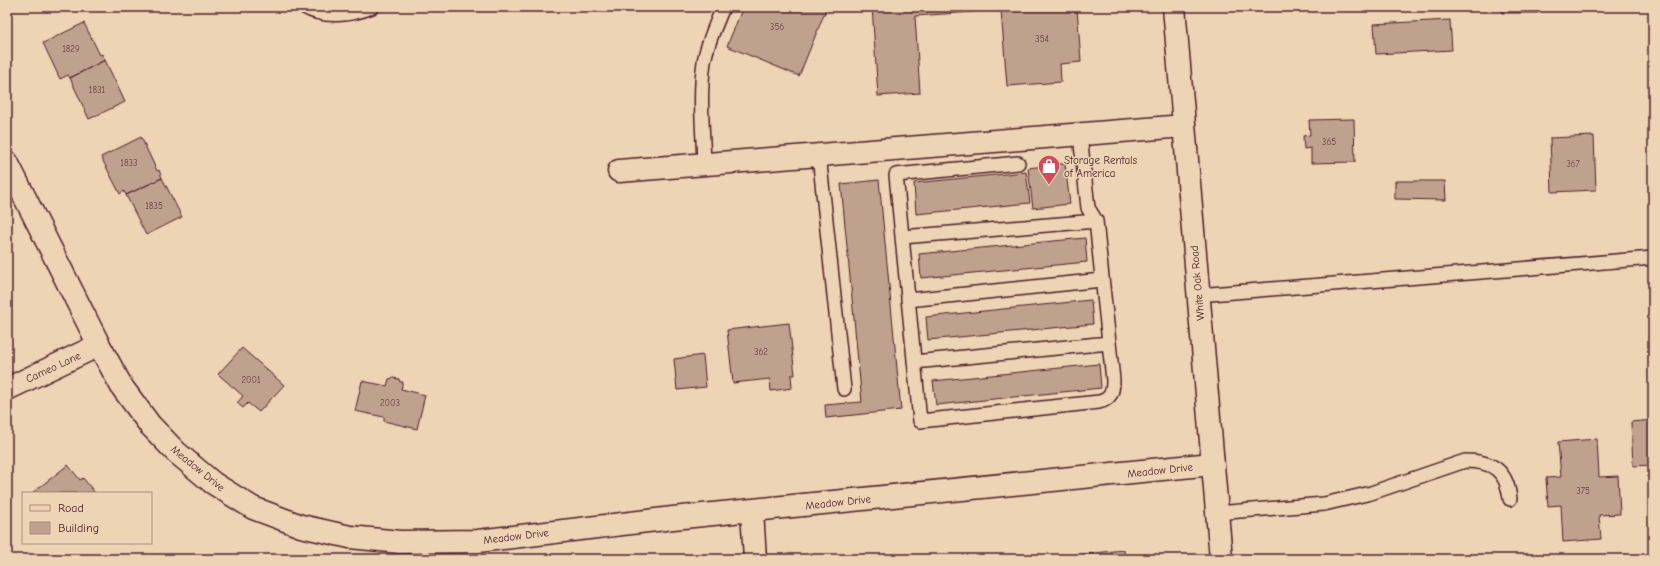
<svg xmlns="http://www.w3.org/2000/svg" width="1660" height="566" font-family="'Comic Neue',sans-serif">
<rect width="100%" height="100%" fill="#edd4b4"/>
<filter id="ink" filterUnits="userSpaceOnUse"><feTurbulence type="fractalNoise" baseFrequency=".025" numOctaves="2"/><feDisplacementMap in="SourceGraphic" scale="8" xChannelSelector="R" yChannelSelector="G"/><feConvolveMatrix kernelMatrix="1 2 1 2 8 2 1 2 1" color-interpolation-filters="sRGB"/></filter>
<g filter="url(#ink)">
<path fill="#bfa28e" stroke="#4a1f2b" d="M743,7H827L799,76L727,46Z
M872,7H1077L1081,62L1060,64L1061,82L1007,86L1001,10L915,16L920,93L878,96Z
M1502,7H1538V13H1502Z
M1450,20L1452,50L1376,54L1374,24Z
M84,23L100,55L102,54L105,60L70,78L68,75L60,79L43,43Z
M105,60L125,102L89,119L70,78Z
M1354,119L1355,162L1311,163V148L1304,149L1303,136L1310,135L1309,120Z
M1594,136L1596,190L1552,192L1550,138Z
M141,137L157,171L159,170L162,178L126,195L124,191L120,194L101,157Z
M1060,164H1065L1070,204L1033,208L1028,168Z
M1026,172L1030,203L916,214L914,183Z
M162,178L182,217L146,235L126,195Z
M879,180L901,410L826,418L825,405L862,402L841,184Z
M1395,181H1445L1446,200L1395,199Z
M1085,238L1087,262L921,278L919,254Z
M1091,300L1093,324L928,340L926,317Z
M789,323L795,375H791L792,388L771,391L770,379L733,383L727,330Z
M242,348L284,385L259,412L248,403L243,408L237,403L243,396L218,374Z
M703,355L706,387L677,390L674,359Z
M1099,364L1101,388L936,405L933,381Z
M393,378L399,379L400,382H403L401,389L425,395L417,429L384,421V417L355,411L362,381L387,386L389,379Z
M1653,420V465L1633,466L1631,422Z
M1597,439L1599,477L1618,476L1620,514L1599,515L1601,539L1563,542L1561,505L1548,506L1546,478L1561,477L1558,442Z
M68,465L80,480L83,478L95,493H32Z
M1124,550L1125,559H1034Z"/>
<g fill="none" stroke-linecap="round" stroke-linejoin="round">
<g stroke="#4a1f2b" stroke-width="16">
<path id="lane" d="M304,7C324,19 352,15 372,7
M819,155L844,389
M1018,163L896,175L920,421L1099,402C1111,399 1113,392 1113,380L1096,221L1088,208L1080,135
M704,164C703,131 699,96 704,62C707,43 716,25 723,7
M902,237L1096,221
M1198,295L1653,258
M908,300L1102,280
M914,362L1109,343
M1216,513L1324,504L1371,493L1465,461C1492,461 1507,470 1510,499"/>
</g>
<g stroke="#4a1f2b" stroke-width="25">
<path id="street" d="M7,162L99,345L122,387L150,425L176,452L213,483L253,508L301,526L350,537L400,542L478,541L673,518L1212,464
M619,171L1184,126
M7,389L99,345
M752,511L755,559"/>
</g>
<g stroke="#4a1f2b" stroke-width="25">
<path id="primary" d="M1174,7L1221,559"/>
</g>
<use href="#lane" stroke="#edd4b4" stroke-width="13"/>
<use href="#street" stroke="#edd4b4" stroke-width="22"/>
<use href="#primary" stroke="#edd4b4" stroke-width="22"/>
</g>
</g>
<defs>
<g id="shop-pin" transform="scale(1.15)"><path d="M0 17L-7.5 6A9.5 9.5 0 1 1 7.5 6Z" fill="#d1495b" stroke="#edd4b4"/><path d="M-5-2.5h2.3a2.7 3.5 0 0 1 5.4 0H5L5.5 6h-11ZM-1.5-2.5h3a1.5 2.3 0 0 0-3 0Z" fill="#fff"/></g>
</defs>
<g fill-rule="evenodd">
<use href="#shop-pin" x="1049" y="166"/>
</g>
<g text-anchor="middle" stroke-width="3" stroke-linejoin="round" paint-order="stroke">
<g font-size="9" fill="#674044">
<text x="777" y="30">356</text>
<text x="1042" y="42">354</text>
<text x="71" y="52">1829</text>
<text x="97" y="93">1831</text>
<text x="1329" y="145">365</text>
<text x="129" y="166">1833</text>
<text x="1573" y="167">367</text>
<text x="154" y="209">1835</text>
<text x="761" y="355">362</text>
<text x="251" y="383">2001</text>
<text x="390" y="406">2003</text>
<text x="1583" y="494">375</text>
</g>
<g font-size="11" fill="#4a1f2b" stroke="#edd4b4" text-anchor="start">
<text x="1064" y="164">Storage Rentals<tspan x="1064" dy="13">of America</tspan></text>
</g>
<g font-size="11" fill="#4a1f2b" stroke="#edd4b4">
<text transform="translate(1197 283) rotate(-95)" y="4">White Oak Road</text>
<text transform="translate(53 367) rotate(-25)" y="4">Cameo Lane</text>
<text transform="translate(198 468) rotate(39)" y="4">Meadow Drive</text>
<text transform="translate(1160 470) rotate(-6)" y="4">Meadow Drive</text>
<text transform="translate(838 502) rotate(-6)" y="4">Meadow Drive</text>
<text transform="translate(516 536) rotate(-7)" y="4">Meadow Drive</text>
</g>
</g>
<rect width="1660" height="566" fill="none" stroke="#edd4b4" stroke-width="24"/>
<rect x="12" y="12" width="1636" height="542" fill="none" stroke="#4a1f2b" stroke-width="1.5" filter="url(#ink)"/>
<rect x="22" y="492" width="130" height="52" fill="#edd4b4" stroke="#ac8c7d"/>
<rect x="30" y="505" width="20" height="6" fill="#edd4b4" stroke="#ac8c7d"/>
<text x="58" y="512" font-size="12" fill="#4a1f2b">Road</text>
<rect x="30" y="522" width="20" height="12" fill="#bfa28e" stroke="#ac8c7d"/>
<text x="58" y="532" font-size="12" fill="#4a1f2b">Building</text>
</svg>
